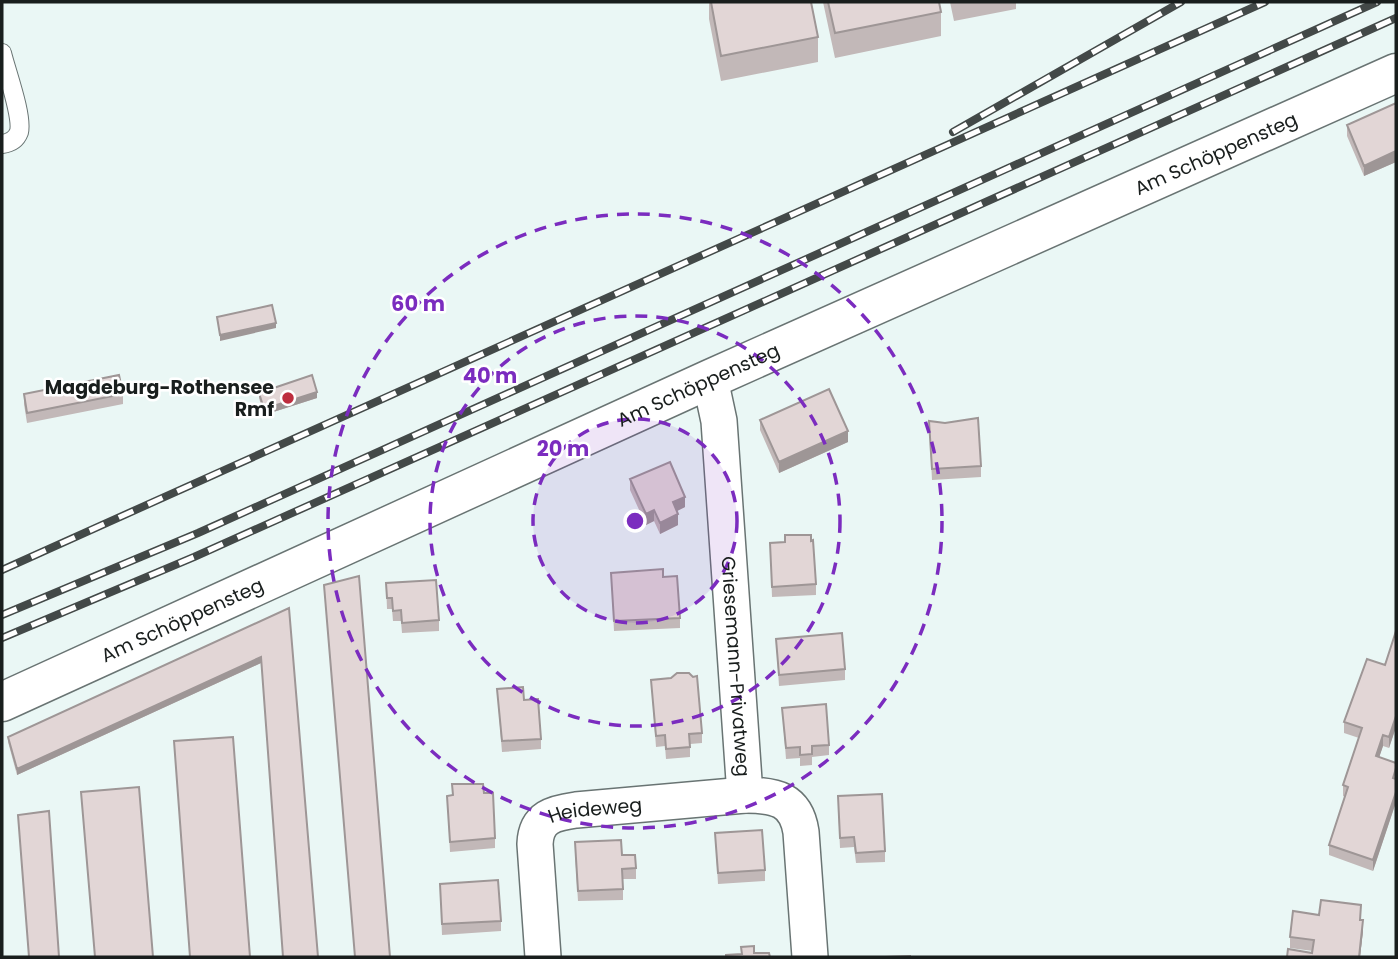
<svg xmlns="http://www.w3.org/2000/svg" width="1398" height="959" font-family="Poppins,sans-serif">
<rect width="100%" height="100%" fill="#eaf7f5"/>
<g fill="none" stroke-linecap="round" stroke-linejoin="round">
<g stroke="#697473" stroke-width="20">
<path id="lane" d="M2,53C6,70 23,116 19,132C16,140 10,143 2,144"/>
</g>
<g stroke="#697473" stroke-width="38">
<g id="street">
<path id="s1" d="M710,379L719,421L745,795C775,795 796,799 801,832L810,957"/>
<path id="s2" d="M543,957L535,844C536,817 554,813 576,810L745,795"/>
</g>
</g>
<g stroke="#697473" stroke-width="41">
<g id="secondary">
<path id="s3" d="M2,702L710,379L1396,73"/>
</g>
</g>
<use href="#lane" stroke="#fff" stroke-width="18"/>
<use href="#street" stroke="#fff" stroke-width="35"/>
<use href="#secondary" stroke="#fff" stroke-width="38"/>
<g stroke="#434948" stroke-width="8">
<path id="rail" d="M953,132L1181,2
M2,570L1265,2
M2,615L198,533L1377,2
M2,638L194,557L1396,18"/>
</g>
<use href="#rail" stroke="#fff" stroke-width="5" stroke-dasharray="16" stroke-linecap="butt"/>
</g>
<path fill="#c2b8b8" d="M709,2H811L818,37V62L721,81L709,19Z
M823,2H939L941,12V36L835,58Z
M950,2H1016V9L954,21Z
M1396,103V162L1364,176L1347,136V125Z
M259,393L317,398L264,415L259,398Z
M24,394H123V404L27,423L24,404Z
M760,420L848,442L779,473L760,430Z
M929,421L981,466V477L932,480Z
M630,479L685,507L677,511L678,525L660,534L654,521L646,525L630,490Z
M770,543L816,584V595L772,597Z
M611,573L663,577L680,618V628L614,631Z
M386,583L439,620V631L402,633L401,621H393L392,609H387Z
M289,608L261,663L17,775L8,742V737Z
M1396,631V727L1389,748L1383,746L1379,757L1396,763V802L1373,871L1329,855V845L1345,797L1343,796V785L1359,738L1344,733V722L1385,665Z
M776,639L845,669V680L779,686Z
M671,678L702,733V743L690,744V757L666,759L665,746L656,747L651,680Z
M497,689L524,700L541,739V749L502,752Z
M782,708L829,745V755L812,757V765L800,766V758L786,759Z
M452,784L484,793L495,838V848L450,852L447,796L452,795Z
M838,806L885,851V862L856,863L854,847L840,848Z
M715,833L765,870V881L718,884Z
M575,853L622,855L636,868V879H623V900L578,901Z
M440,884L501,921V931L442,935Z
M1361,920L1363,931L1360,957H1287L1312,953L1313,951L1290,948V937Z"/>
<path fill="#9e9696" d="M1396,151V162L1364,176V166Z
M276,323V328L220,341V335Z
M317,392V398L264,415V409Z
M848,431V442L779,473V462Z
M685,497V507L673,513V502Z
M654,510V521L646,525V514Z
M678,514V525L660,534V523Z
M261,657V663L17,775V769Z
M1396,716V727L1389,748V737Z
M1383,735V746L1376,767V756Z
M1396,792V802L1373,871V860Z
M1363,920V931L1360,957H1359Z"/>
<path fill="#e2d6d6" stroke="#9e9696" stroke-width="2" d="M711,2H811L818,37L721,56Z
M828,2H939L941,12L835,33Z
M1396,103V151L1364,166L1347,125Z
M272,305L276,323L220,335L217,317Z
M119,375L123,394L27,413L24,394Z
M312,375L317,392L264,409L259,393Z
M829,389L848,431L779,462L760,420Z
M978,418L981,466L932,469L929,421L945,423Z
M670,462L685,497L673,502L678,514L660,523L654,510L646,514L630,479Z
M785,535H811V541L813,540L816,584L772,587L770,543L785,542Z
M663,569V577L677,576L680,618L614,621L611,573Z
M359,576L390,957H355L324,585Z
M436,580L439,620L402,623L401,610L393,611L392,598H387L386,583Z
M289,608L318,957H283L261,657L17,769L8,737Z
M1396,631V716L1389,737L1383,735L1376,756L1396,763V768L1393,778L1396,779V792L1373,860L1329,845L1348,787L1343,785L1362,728L1344,722L1367,659L1385,665Z
M842,633L845,669L779,675L776,639Z
M677,673H689L693,677L697,676L702,733L689,734L690,747L666,749L665,735L656,736L651,680L671,678Z
M523,687L524,700L538,699L541,739L502,741L497,689Z
M826,704L829,745L812,746V754L800,755V747L786,748L782,708Z
M233,737L250,957H190L174,741Z
M452,784H483L484,793H493L495,838L450,842L447,796L453,795Z
M139,787L153,957H95L81,792Z
M882,794L885,851L856,853L854,837L840,838L838,796Z
M49,811L59,957H29L18,815Z
M762,830L765,870L718,873L715,833Z
M621,840L622,855H635L636,868L622,869L623,889L578,891L575,842Z
M498,880L501,921L442,924L440,884Z
M1321,900L1361,905L1360,920H1363L1359,957H1287L1288,949L1312,953L1314,940L1290,937L1293,911L1319,915Z
M754,946V953H769L770,957H726V955L742,954L741,947Z
M910,956V957H885Z"/>
<circle cx="635" cy="521" r="102" fill="#7b2cbf" fill-opacity=".12"/>
<g fill="none" stroke="#7b2cbf" stroke-width="3.5" stroke-dasharray="12 9">
<circle cx="635" cy="521" r="102"/>
<circle cx="635" cy="521" r="205"/>
<circle cx="635" cy="521" r="307"/>
</g>
<circle fill="#bd2d3e" stroke="#fff" stroke-width="2.5" cx="288" cy="398" r="7"/>
<g text-anchor="middle" stroke-width="5" stroke-linejoin="round" paint-order="stroke">
<g font-size="19" fill="#191e1d" stroke="#fff">
<text dy="7" stroke="none"><textPath href="#s3" startOffset="1332">Am Schöppensteg</textPath></text>
<text dy="7" stroke="none"><textPath href="#s3" startOffset="765">Am Schöppensteg</textPath></text>
<text dy="7" stroke="none"><textPath href="#s3" startOffset="198">Am Schöppensteg</textPath></text>
<text dy="7" stroke="none"><textPath href="#s1" startOffset="289">Griesemann-Privatweg</textPath></text>
<text dy="7" stroke="none"><textPath href="#s2" startOffset="192">Heideweg</textPath></text>
</g>
<g font-size="19" font-weight="bold" fill="#191e1d" stroke="#fff" text-anchor="end">
<text x="274" y="394">Magdeburg-Rothensee<tspan x="274" dy="22">Rmf</tspan></text>
</g>
</g>
<circle cx="635" cy="521" r="10" fill="#7b2cbf" stroke="#fff" stroke-width="3.5"/>
<g font-size="21" text-anchor="middle" font-weight="bold" fill="#7b2cbf" stroke="#fff" stroke-width="5" stroke-linejoin="round" paint-order="stroke">
<text x="418" y="311">60 m</text>
<text x="490" y="383">40 m</text>
<text x="563" y="456">20 m</text>
</g>
<rect width="1398" height="959" fill="none" stroke="#191e1d" stroke-width="7"/>
</svg>
